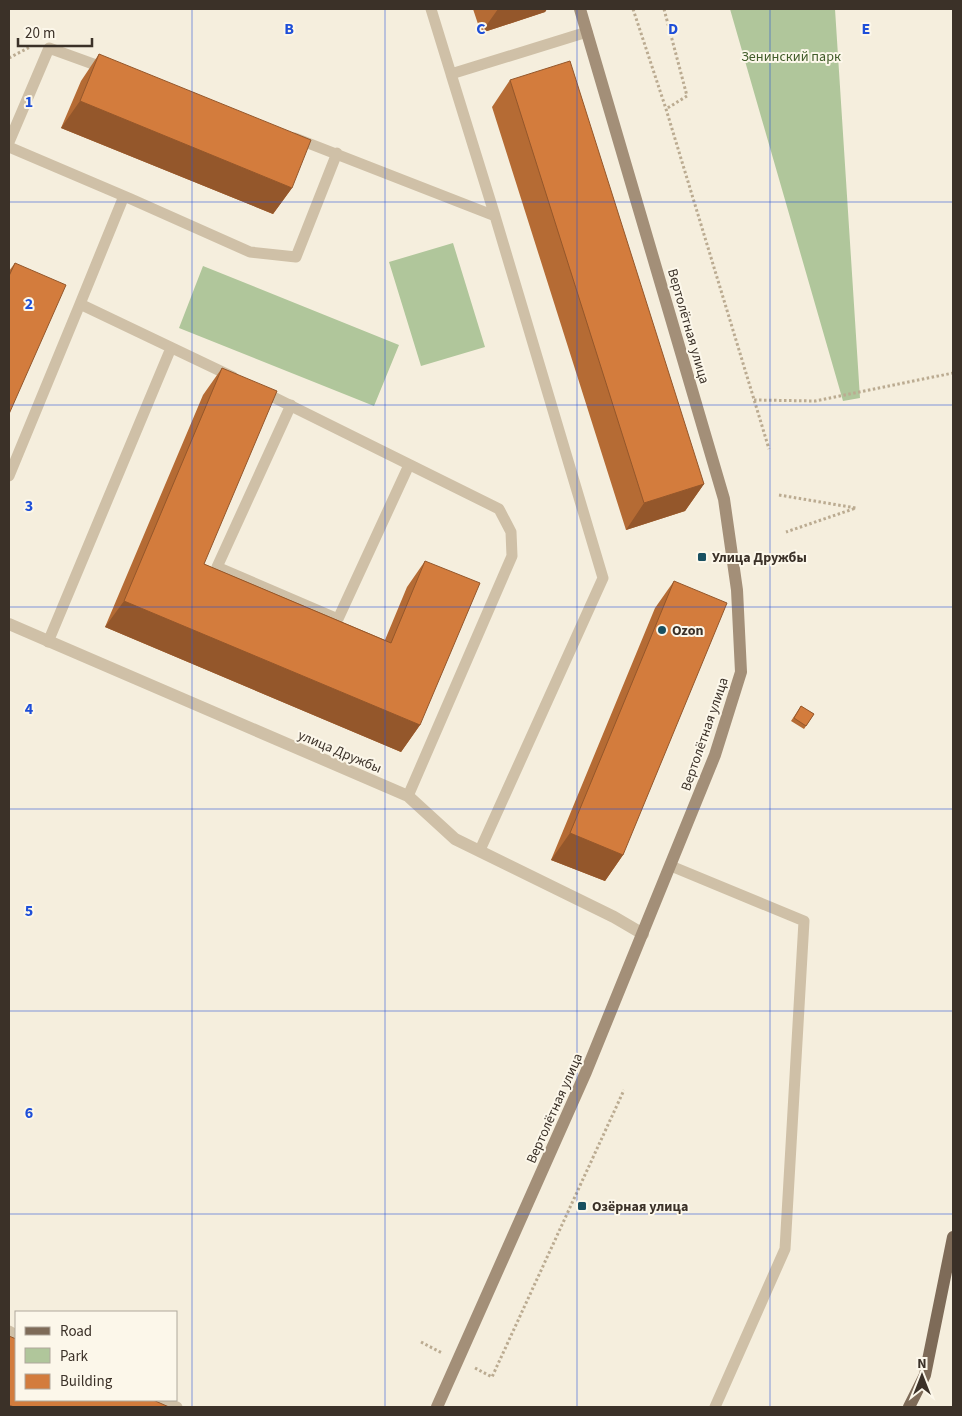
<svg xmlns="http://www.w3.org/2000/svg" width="962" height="1416" font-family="'Source Sans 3',sans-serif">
<rect width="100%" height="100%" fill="#f5eedd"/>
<path fill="#b0c69b" d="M730,9H835L860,398L843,401Z
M453,243L485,347L421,366L389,262Z
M203,266L399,345L374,406L179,328Z"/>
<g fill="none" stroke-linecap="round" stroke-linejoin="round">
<path stroke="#bbab91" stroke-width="3" stroke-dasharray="2.5 2.5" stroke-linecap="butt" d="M633,9L666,109L769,449
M664,9L687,96L666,109
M9,58L30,47
M754,400L815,401L953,373
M779,495L856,508L786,532
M421,1342L442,1353
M475,1368L492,1377L624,1090"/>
<path stroke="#cfc0a7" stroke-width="11" d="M431,9L451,74L587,32
M451,74L495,216
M295,138L495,216L603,578L480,850
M9,142L49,48L107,69
M9,147L131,199L250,252L296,257L337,153
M80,304L124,196
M261,391L499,509L511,532L512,556L408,796
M291,405L217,567L338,619L409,465
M9,476L80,304L233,377
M48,642L171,348
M671,866L804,921L785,1249L715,1407
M9,1331L16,1335
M160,1400L177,1407"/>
<path stroke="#cfc0a7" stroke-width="12" d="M9,624L408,796L455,839L614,917L643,934"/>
<path stroke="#a38f78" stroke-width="12" d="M437,1407L586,1072L715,755L741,672L737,590L724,499L580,9"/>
<path stroke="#7e6b58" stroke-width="12" d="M909,1407L925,1375L953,1237"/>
</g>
<path fill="#b56b34" d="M473,9H547L545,12L481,33Z
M99,54L292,188L273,214L61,128L81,81Z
M510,80L704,484L685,511L626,530L492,107Z
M15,263L9,414V271Z
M222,368L204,564L385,640L407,587L425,561L420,725L401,752L105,627L203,395Z
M674,581L623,855L605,881L551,860L655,608Z
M801,706L814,714L804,729L791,721Z"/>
<path fill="#94572b" d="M498,9H547L545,12L481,33Z
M80,101L292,188L273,214L61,128Z
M704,484L685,511L626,530L644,503Z
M124,601L420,725L401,752L105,627Z
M570,833L623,855L605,881L551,860Z"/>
<path fill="#d37c3d" stroke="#94572b" d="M99,54L311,140L292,188L80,101Z
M570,61L704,484L644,503L510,80Z
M15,263L66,285L9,414V276Z
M222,368L277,391L204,564L391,643L425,561L480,583L420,725L124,601Z
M674,581L727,603L623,855L570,833Z
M801,706L814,714L806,726L794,718Z
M9,1336L16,1339V1400H153L169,1407H14L9,1405Z"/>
<path fill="none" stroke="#1d4ed8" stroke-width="1" stroke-opacity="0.55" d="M192,9V1407M385,9V1407M577,9V1407M770,9V1407M9,202H953M9,405H953M9,607H953M9,809H953M9,1011H953M9,1214H953"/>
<g fill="#195061" stroke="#fcf7ea" stroke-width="2">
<rect x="697" y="552" width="10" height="10" rx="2.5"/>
<circle cx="662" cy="630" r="5"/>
<rect x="577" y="1201" width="10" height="10" rx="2.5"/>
</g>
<g text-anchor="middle" stroke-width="4" stroke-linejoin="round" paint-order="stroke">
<g font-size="14" fill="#405c29" stroke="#fcf7ea">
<text x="791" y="61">Зенинский парк</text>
</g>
<g font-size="14" fill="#3b3128" stroke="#fcf7ea">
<text transform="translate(689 326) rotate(74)" y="5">Вертолётная улица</text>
<text transform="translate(704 734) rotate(-71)" y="5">Вертолётная улица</text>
<text transform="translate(340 751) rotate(23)" y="5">улица Дружбы</text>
<text transform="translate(554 1108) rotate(-66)" y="5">Вертолётная улица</text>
</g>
<g font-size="14" font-weight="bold" fill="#3b3128" stroke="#fcf7ea" text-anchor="start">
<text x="712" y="562">Улица Дружбы</text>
<text x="672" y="635">Ozon</text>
<text x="592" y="1211">Озёрная улица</text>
</g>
</g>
<g font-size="16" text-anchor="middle" font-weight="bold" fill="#1d4ed8" stroke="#fcf7ea" stroke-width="4" stroke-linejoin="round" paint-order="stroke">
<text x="289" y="34">B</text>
<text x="481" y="34">C</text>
<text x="673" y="34">D</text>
<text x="866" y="34">E</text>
<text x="29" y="107">1</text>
<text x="29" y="309">2</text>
<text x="29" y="511">3</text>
<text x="29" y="714">4</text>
<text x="29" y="916">5</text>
<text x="29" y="1118">6</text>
</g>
<rect width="962" height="1416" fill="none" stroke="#3b3128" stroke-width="20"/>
<rect x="15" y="1311" width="162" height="90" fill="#fcf7ea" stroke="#afa89c"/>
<rect x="25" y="1327" width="25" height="8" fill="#7e6b58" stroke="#afa89c"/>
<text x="60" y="1336" font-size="15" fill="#3b3128">Road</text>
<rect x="25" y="1348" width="25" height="15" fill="#b0c69b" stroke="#afa89c"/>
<text x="60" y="1361" font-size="15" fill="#3b3128">Park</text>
<rect x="25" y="1374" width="25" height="15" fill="#d37c3d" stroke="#afa89c"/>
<text x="60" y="1386" font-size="15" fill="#3b3128">Building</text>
<g transform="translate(922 1376)" stroke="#fcf7ea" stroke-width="4" paint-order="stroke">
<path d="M0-4L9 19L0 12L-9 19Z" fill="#3b3128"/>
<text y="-8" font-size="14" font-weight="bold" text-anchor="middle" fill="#3b3128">N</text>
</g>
<path d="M18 38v8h74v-8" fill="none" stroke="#3b3128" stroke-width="2.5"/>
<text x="25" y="38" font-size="15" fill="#3b3128" stroke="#fcf7ea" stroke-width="4" paint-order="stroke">20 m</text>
</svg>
